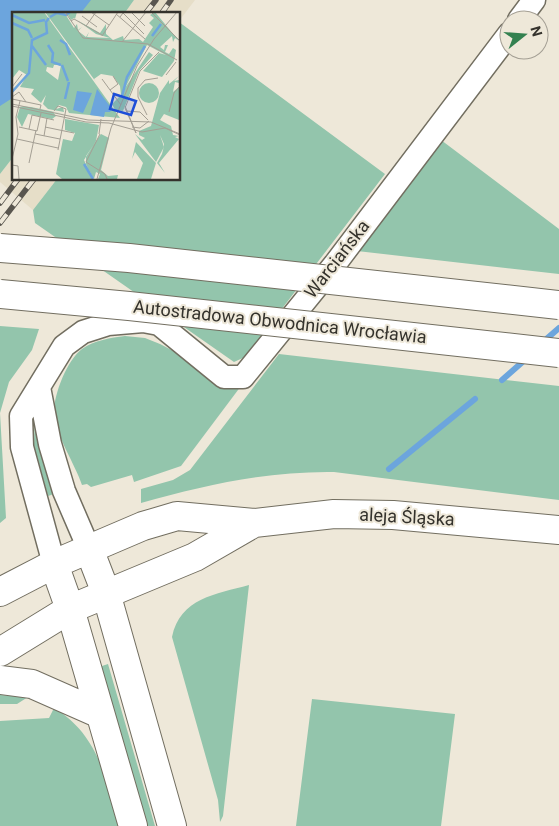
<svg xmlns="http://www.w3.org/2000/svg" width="559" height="826" font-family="Roboto,sans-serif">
<rect width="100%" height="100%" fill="#eee8d9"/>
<path fill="#e6dec8" d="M134,0H195L179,21V14H124Z
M14,156V179H57L33,210L0,182V174Z"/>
<path fill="#93c5ac" d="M0,0H134L124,14H14V156L0,174Z
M179,22L385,174L245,357L234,362L35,223L33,210L57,179H179Z
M441,140L559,229V274L357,251Z
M0,326L39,329L32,350L9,382L0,413Z
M125,336L145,338L160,344L241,386L181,466L134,482L132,475L91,487L87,484L82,485C75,464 56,436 54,414C53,396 67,360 82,349C94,340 111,338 125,336Z
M279,354L559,386V500L334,472C268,471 205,485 141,503V489L173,480L190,470Z
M35,408L57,493L48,496L34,446Z
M0,413L6,518L0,523Z
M249,585L223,816L220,822L218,800L172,637C180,598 216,594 249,585Z
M108,664L155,826H146L99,667Z
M0,695L28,697L17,704H0Z
M312,699L455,714L441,826H296Z
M54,708C98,734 107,780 120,826H0V721L49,718Z"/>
<path fill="#6ca5dd" d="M0,0H91L80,14H14V97L0,106Z"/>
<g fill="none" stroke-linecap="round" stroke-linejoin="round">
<path stroke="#6ca5dd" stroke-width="6" d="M543,342L559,328
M502,380L527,358
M389,469L475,399"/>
<g stroke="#726e60" stroke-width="25">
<path id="minor" d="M519,20L534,0
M39,387L50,444L64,491L89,549
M54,564L22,447L21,416L64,346L83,332L108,324L143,321L159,324L224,377H243L335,264L509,34"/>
</g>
<g stroke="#726e60" stroke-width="30">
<path id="tertiary" d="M89,549L106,593
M54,564L70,609
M0,592L54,564L143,526L177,516L254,523L334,514L393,515L559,530
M0,652L70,609L195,557L254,523"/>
</g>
<g stroke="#726e60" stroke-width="30">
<path id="primary" d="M106,593L172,826
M70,609L133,826
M0,680L32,684L100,714"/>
</g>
<use href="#minor" stroke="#fff" stroke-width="22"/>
<use href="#tertiary" stroke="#fff" stroke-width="28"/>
<use href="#primary" stroke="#fff" stroke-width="28"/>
<g stroke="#59564f" stroke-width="5.5">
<path id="rail" d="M145,14L156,0
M161,14L171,0
M0,203L18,179
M0,223L34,179"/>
</g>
<use href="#rail" stroke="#eee8d9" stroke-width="4" stroke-dasharray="11" stroke-linecap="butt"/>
<g stroke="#726e60" stroke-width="30" stroke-linecap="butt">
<path id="motorway-bridge" d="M0,248L129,258L559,305
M0,294L129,306L559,353"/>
</g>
<use href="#motorway-bridge" stroke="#fff" stroke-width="28"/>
</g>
<g text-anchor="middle" stroke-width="4" stroke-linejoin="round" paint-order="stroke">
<g font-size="18" fill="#34322c" stroke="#eee8d9">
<text transform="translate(337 259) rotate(-52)" y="6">Warciańska</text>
<text transform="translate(280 322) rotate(6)" y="6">Autostradowa Obwodnica Wrocławia</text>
<text transform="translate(407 517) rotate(3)" y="6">aleja Śląska</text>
</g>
</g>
<g transform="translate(12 12)">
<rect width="168" height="168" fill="#eee8d9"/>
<path d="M0,0H32L108,106L57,101L54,95L47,93L44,97L51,95L52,100L36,97L31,92L34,83L29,91L19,82L22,77L8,75L15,63L7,58L0,67ZM42,53H49L46,68L34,59L35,55L41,56ZM33,0H52L62,16L65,12L66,18L70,15L66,19L70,22L74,18L70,22L74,25L77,20L75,25L98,26L84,22L62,6L59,8L54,0H65L63,7L88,21L94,12V22L101,28L111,24L112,28L127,27L131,30L141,15L137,11L142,6L138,3L143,0L167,29L163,26L161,30L160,24L148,35L152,38L153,33H156L153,40L157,42L161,36L164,38L162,49L150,65L131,59L147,41L154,43L135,33L113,76L137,40L141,43L127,59L111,99L103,98L100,92L109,83L108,74L101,64L89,62L82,67L84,70ZM167,64L162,69L167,68V71L163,70L161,80L167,75V108L152,102L148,108L159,114L161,123L167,124L163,125L167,127L147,151L153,161L145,151L150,142L152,134V132L148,123L152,135L144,150L123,122L130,128L133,126L127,123V119L139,114L148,81L157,68V72ZM127 81a10 10 0 1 1 20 0a10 10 0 1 1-20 0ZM8,94L19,95L52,102L41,100L44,104L40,107L16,102L10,115L5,105L8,95H11ZM53,107L87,113L84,129L72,148L81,167H50L44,162L51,127L60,129L63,121L53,118ZM89,122L97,126L89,158L96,164L106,163L105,167H86L88,162L84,160L82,167L74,153V144ZM124,130L144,151L139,167H125L131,151L123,140L120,147Z" fill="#93c5ac" fill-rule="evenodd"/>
<path d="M85,77L100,97L98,100H93L92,105L78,103ZM65,79L80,81L71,101L61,98Z" fill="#6ca5dd"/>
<path fill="none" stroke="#6ca5dd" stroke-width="2.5" d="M0,3L17,11L33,8M38,5L45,1L54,3L58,0M0,11L16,18L20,26M140,24L149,12M48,28L54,32L58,43M36,33L41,41L40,50L49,53M20,34L34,53M50,53L56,69M0,80L17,61L20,28L35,21L34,10L37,6M110,84L115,65L133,34M53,87L57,70M72,152L81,167"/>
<path fill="none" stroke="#a49f94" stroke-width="1" d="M53,0L71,26L136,32L165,48M79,0L97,13M139,0L168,29M120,1L133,14M104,2L133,27M70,4L85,15M108,5L111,1L132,22M59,9L62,7L90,23M74,14L84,0M90,24L106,0M110,30L134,0M154,63L164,50M90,67L109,93M0,75L10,62M98,78L106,72L101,64M0,85L7,80L14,90M0,87L29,93L28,97M0,92L76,108L139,110L168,122M0,94L74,110L97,111L130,120L153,116L168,123M113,94L124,121L113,96L128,59L147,40M42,99L46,94L54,97L46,138M114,99L128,100L136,108M157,100L162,81L168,74M135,103L126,85V76L133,68L146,66M7,115L25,119L29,101M33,115L62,121M120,115L128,116L137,109M17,117L20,103L42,108M23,122L48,127M87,122L89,107M88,122L74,150L93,162L95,167M32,124L35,106M5,127L46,136M0,147L6,122L4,105L8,89M17,151L24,118M0,153L6,154L7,167M85,167L99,116L125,54L142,27L165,0"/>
<path fill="#1d4ed8" fill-opacity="0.15" stroke="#1d4ed8" stroke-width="2.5" d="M102,82L124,89L119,103L98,97Z"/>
<rect width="168" height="168" fill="none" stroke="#34322c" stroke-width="2.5"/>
</g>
<g transform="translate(524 35) rotate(73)"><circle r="24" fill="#eee8d9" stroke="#a49f94"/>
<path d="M0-4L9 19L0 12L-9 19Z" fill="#338150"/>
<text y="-8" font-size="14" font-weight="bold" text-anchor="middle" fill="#34322c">N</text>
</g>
</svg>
